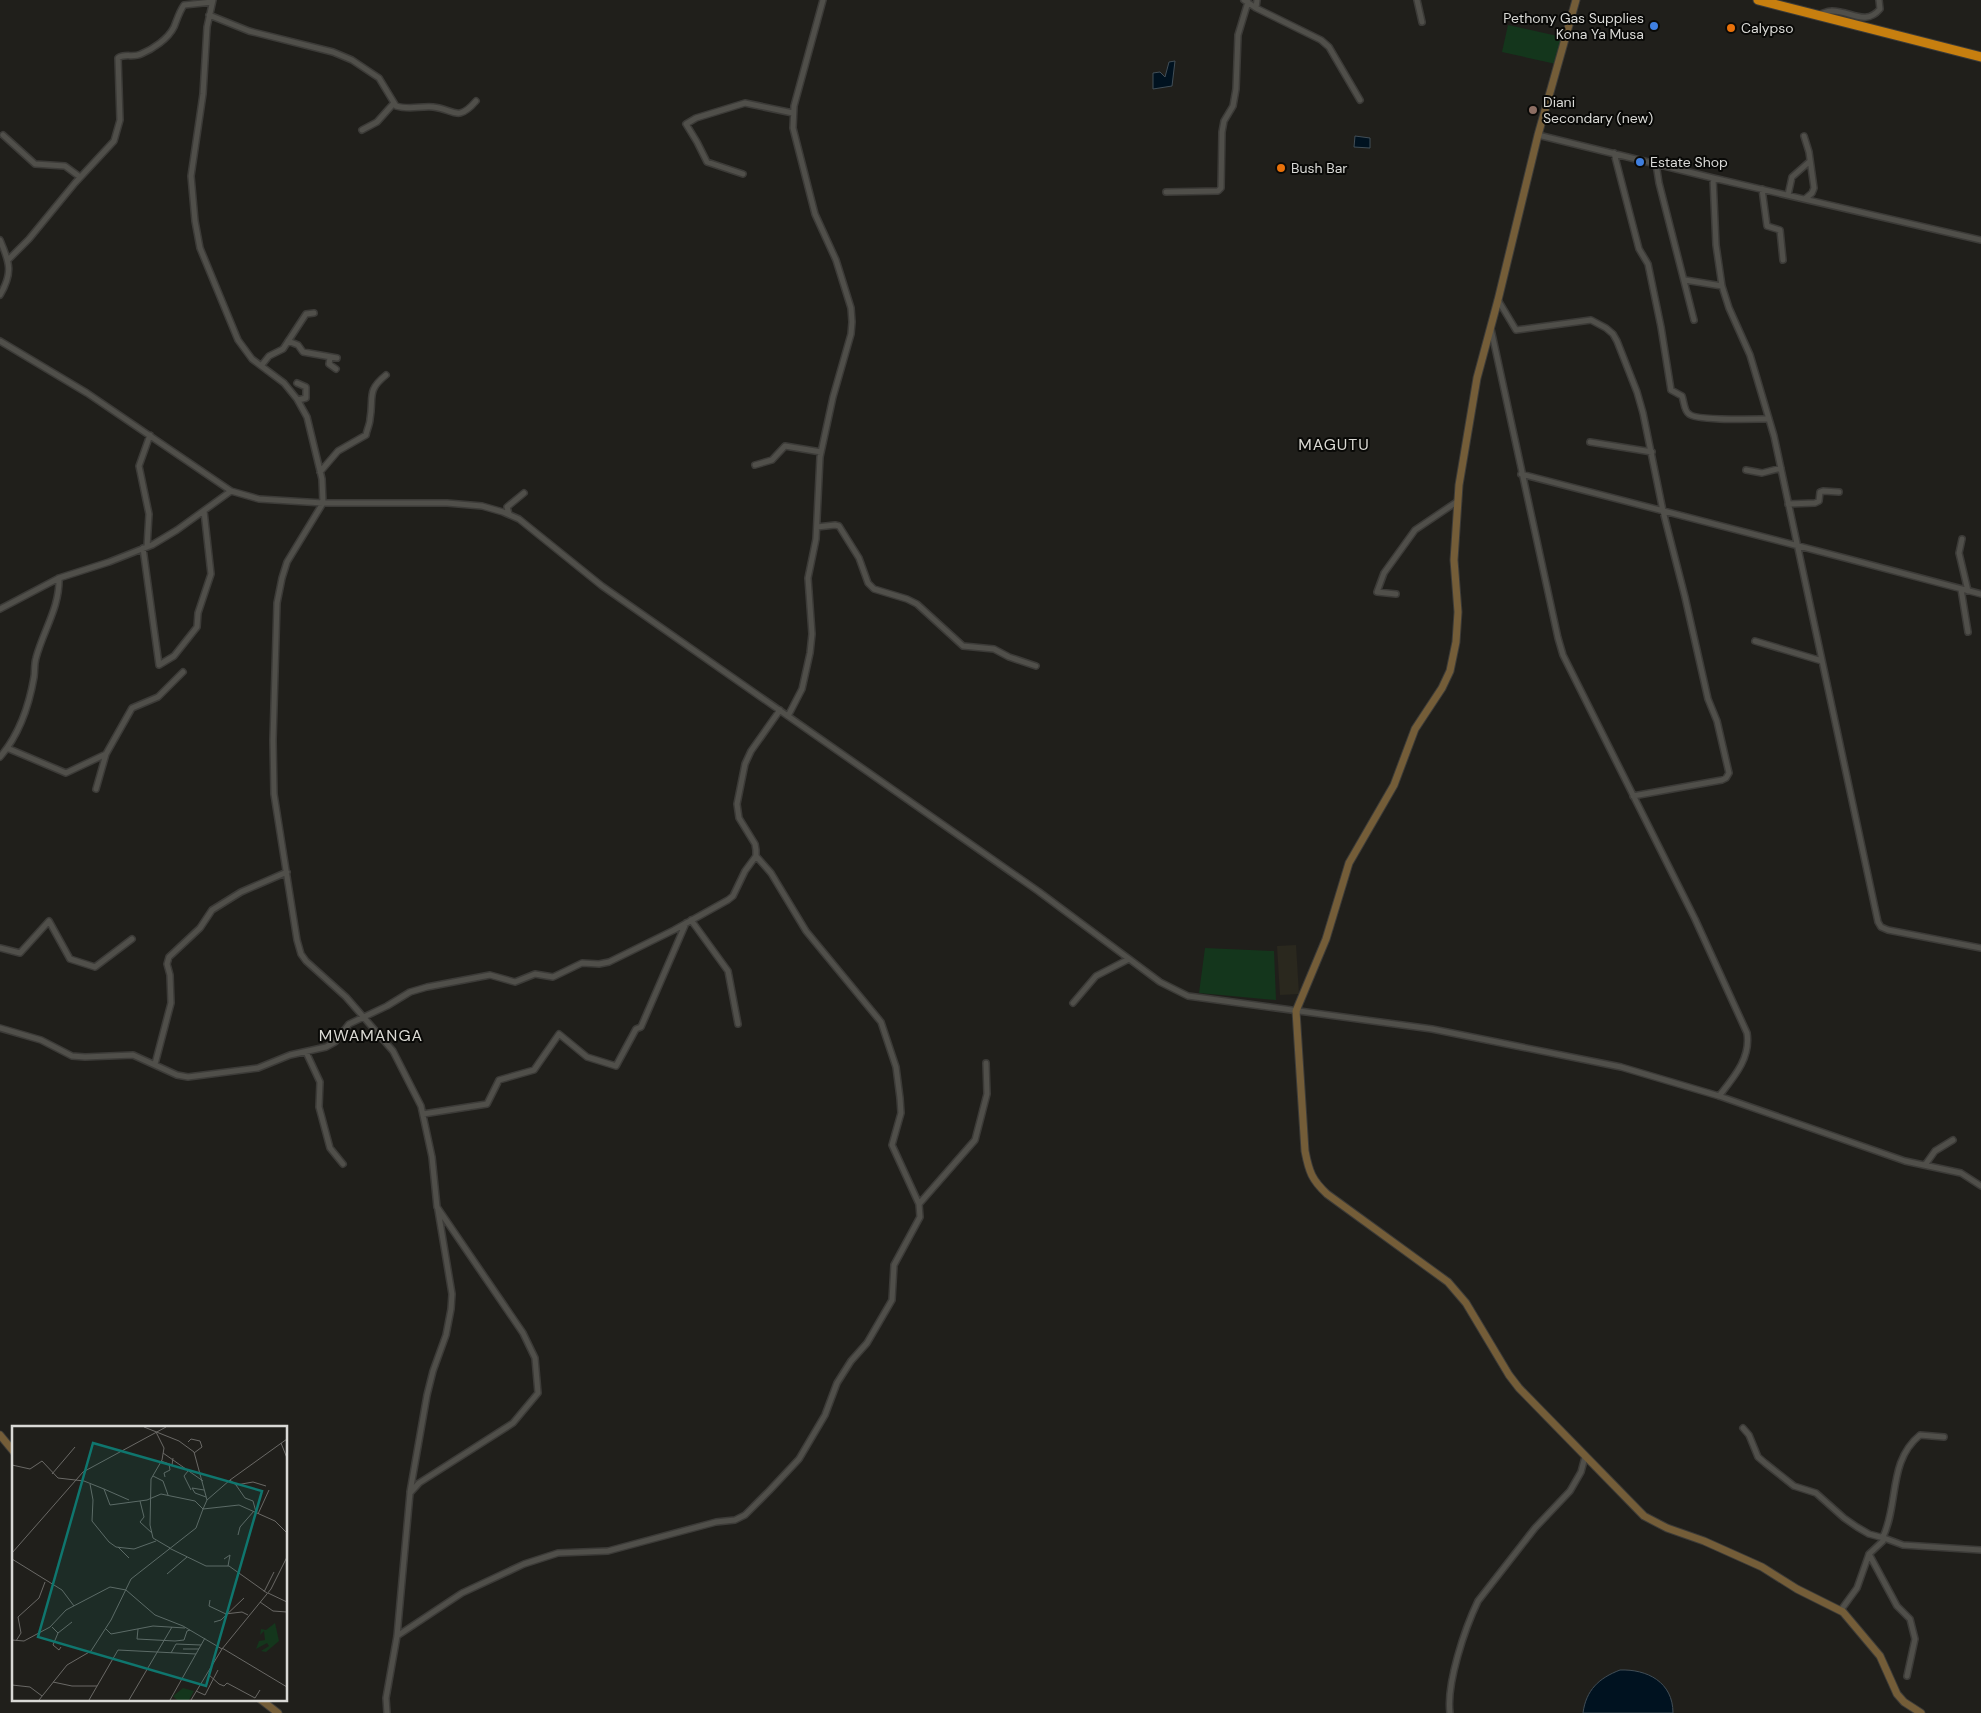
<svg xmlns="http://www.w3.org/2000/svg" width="1981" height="1713" font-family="'DM Sans',sans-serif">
<rect width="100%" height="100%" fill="#201f1b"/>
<path fill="#2a281e" d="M1296,945L1299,994L1280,995L1277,946Z"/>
<path fill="#14361c" d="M1508,25L1562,37L1556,64L1502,52Z
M1205,948L1274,951L1276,1000L1199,993Z"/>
<path fill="#001220" stroke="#414e57" d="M1175,61L1172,86L1153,89V73L1160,72L1165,77L1169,62Z
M1355,136L1370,138V148L1354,147Z
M1620,1670C1647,1669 1673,1682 1673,1713H1583C1586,1690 1599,1678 1620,1670Z"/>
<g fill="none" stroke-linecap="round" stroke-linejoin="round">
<g stroke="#3c3b38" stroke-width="8">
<path id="street" d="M213,0L207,27L203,94L191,176L195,221L200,248L238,340L252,359L284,383L297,399L307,417L322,479L323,503H447L482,506L503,512L519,519L602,586L1038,891L1160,982L1188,996L1432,1029L1621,1067L1719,1096L1905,1161L1961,1173L1981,1186
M1244,0L1256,8L1321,40L1329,47L1360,100
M1417,0L1422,22
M1256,8L1257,0
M1820,14C1824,13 1827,11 1831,11C1850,10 1865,27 1880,9L1879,0
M209,15L249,31L333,52L352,60L379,78L396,106C409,110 420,106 433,107C454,109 457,123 476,101
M362,130L377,122L394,103
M3,135L35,164L65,166L80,177
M1538,135L1713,178L1981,240
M1804,136L1809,152L1814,188L1812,193L1805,199
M1614,153L1639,249L1648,264L1661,327L1671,390L1682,396C1684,401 1684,411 1689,414C1696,421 1756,419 1769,419
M1656,164L1659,183L1694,320
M743,174L707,162L697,142L686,124L696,118L745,103L793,113
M1713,178L1716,245L1722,286L1729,308L1750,355L1774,436L1878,922L1881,927L1888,930L1981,948
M1762,189L1767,226L1780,230L1783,260
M1166,192L1218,191L1221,188L1222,132L1224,121L1233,106L1236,89L1238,35L1248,2
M1788,195L1792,177L1809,162
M0,240C10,263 13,273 0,295
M9,259L29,239L75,183L114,141L120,120L118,58C125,53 133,58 141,54C153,49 168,39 174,27C177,20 179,12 184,5L212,2
M1685,280L1722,286
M1498,300L1516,330L1591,320L1606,328L1613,334L1617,341L1637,392L1643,413L1663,511L1685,597L1708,699L1717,721L1729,773L1726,778L1722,780L1633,796
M1491,329L1558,638L1563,655L1695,919L1747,1033C1751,1058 1734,1077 1719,1096
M0,341L87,393L231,491L259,499L323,503L287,562L282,578L277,603L273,740L274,794L297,940L301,954L306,961L346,997L393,1051L421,1106L432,1157L437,1207L523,1333L535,1358L538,1393L513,1423L419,1483L410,1493L397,1636L386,1698L387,1713
M288,341L298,345L303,352L337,358
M330,358L329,364L336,369
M261,366L269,356L283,349L306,314L314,313
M297,383L306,387V398L298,400
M1590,442L1652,452
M755,465L772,460L785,446L821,452
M1746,470L1762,473L1781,468
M320,472L338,451L366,435C367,429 370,424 370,419C374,397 366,391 386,375
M1521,474C1675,514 1828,553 1981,594
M1788,504L1815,503L1819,501L1820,492L1823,491L1839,492
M509,514L507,507L524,493
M817,527L835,525L839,526L859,558L868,583L874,589L907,599L917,604L963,646L994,649L1009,657L1036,666
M1962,539L1959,553L1968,591
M147,547L149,514L139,466L150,435
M143,548L159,665L174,656L197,627L198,613L211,574L204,511
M1961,589L1968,632
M1396,594L1377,592L1384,573L1415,530L1458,501
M0,609L59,578L109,562L152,545L177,530L231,491
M1755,641L1822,661
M788,716L802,689L810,653L812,634L808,578L816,539L820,457L833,397L851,334L852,322L851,308L836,260L815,214L793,128L794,106L823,0
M7,748L66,773L106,754L132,708L158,697L183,672
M0,757C19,735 29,706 34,677C35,671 34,665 36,658C43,631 60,607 59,578
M96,789L106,754
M691,920L728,971L738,1024
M0,948L20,953L49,921L70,959L95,967L132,939L124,945
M1073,1003L1096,976L1129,959
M0,1028L41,1040L72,1056L85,1057L133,1055L177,1075L188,1077L258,1068L290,1055L326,1047L335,1042L349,1024L387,1006L410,992L427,987L490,975L515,982L535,974L553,977L582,963L599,964L609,962L674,930L728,900L733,896L745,871L756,856V850L755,844L739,818L737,804L745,764L751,751L780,710
M306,1052L320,1082L319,1107L330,1148L343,1164
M155,1064L171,1003L170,975L167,964L169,957L200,928L212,910L241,892L287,872
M423,1114L487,1104L499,1080L534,1070L559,1034L587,1057L616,1066L636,1029L641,1027L686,923
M1925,1165L1935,1151L1953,1140
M919,1204L975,1140L987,1094L986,1063
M1743,1428L1749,1435L1758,1457L1765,1463L1794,1486L1816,1493L1844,1518L1857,1527L1869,1534L1884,1538L1883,1541L1869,1554L1857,1588L1841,1610
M410,1492L427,1395L433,1371L446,1335L451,1309L452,1294L438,1210
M1883,1537C1899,1503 1888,1461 1920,1435L1944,1437
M1884,1538L1903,1545L1981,1550
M1869,1554L1897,1606L1910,1619L1915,1639L1907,1676
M397,1636L462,1593L524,1564L558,1553L608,1551L716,1522L735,1520L745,1515L769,1491L799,1459L825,1415L837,1383L851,1361L867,1343L892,1300L894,1265L920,1217L919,1204L892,1145L901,1113L900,1098L896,1067L881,1022L806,931L771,873L756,856
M1450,1713C1446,1684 1465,1628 1478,1601L1535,1528L1570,1491L1581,1472L1585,1457"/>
</g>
<g stroke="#3c3b38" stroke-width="9">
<path id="secondary" d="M1576,0L1538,135L1498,300L1477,378L1459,485L1454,560L1458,612L1456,642L1450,671L1442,688L1415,729L1394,785L1349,863L1326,939L1296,1011L1305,1151C1309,1172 1312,1180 1327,1194L1448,1282L1466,1303L1509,1375L1519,1388L1644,1516L1667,1528L1704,1541L1762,1567L1797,1589L1843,1612L1880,1656L1897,1694L1904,1702L1921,1713
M0,1435L14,1452
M260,1699L278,1713"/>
</g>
<g stroke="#3c3b38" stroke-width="11">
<path id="highway" d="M1758,0L1981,57"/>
</g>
<use href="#street" stroke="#504f4a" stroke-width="5"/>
<use href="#secondary" stroke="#745d38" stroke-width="7"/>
<use href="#highway" stroke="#c77f0f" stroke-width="9"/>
</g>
<g fill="#3f7fe0" stroke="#090907" stroke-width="2">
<circle cx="1654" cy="26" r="5"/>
<circle cx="1640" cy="162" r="5"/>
</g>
<g fill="#e8710a" stroke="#090907" stroke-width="2">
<circle cx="1731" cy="28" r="5"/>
<circle cx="1281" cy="168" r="5"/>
</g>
<circle fill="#8d6e63" stroke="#090907" stroke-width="2" cx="1533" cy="110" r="5"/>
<g text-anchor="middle" stroke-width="4" stroke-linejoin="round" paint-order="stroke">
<g font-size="14" fill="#d9d9d6" stroke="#090907" text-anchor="start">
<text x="1644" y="23" text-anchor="end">Pethony Gas Supplies<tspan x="1644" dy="16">Kona Ya Musa</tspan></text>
<text x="1741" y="33">Calypso</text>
<text x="1543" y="107">Diani<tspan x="1543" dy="16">Secondary (new)</tspan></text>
<text x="1650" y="167">Estate Shop</text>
<text x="1291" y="173">Bush Bar</text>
</g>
<g font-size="16" letter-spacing="1" fill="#dbdad4" stroke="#090907">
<text x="1334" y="450">MAGUTU</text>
<text x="371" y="1041">MWAMANGA</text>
</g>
</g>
<g transform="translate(12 1426)">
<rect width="275" height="275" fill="#201f1b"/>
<path d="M263,197L267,215L254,226L249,225L257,220L255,217L244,223L247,215L253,214L252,205L248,209L249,203L254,204ZM171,262L182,265L177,274H165L161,270Z" fill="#14361c"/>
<path fill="none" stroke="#6a6966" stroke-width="1" d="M132,1L167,15L182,26L195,74M144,6L152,22L150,34L139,53L138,99L141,112L158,122M176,16L179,13L188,15L190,21L182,27M269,17L275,32M151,27L191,55M149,35L160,39L161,32M0,39L18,43L30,35L46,52L72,55L92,63L98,79L135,74L149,68L183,75L191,83L195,74L218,54L275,13M176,45L172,50L179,64M40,48L63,21M141,50L151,55L156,69M153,51L152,47L158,44L157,38M218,54L224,59L241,56L254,60M78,58L81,74L80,95L97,116L104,121L122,123L144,115M224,59L233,72L241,75L244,86M92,63L117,74M192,64L180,62L183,67L194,71M128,75L132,91L128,96L140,107M246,88L257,64M226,109L228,101L242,85M106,121L117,132M157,122L194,140H217L255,167M0,127L71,46L154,1M0,133L50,164L62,180M212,133L218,129L216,140M155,148L175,131M252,166L262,146M256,167L275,176M198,174L197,180L214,188M248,176L261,185L275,186M213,188L230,186L236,189M202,196L209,194L232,172M40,201L46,207L60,196M94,203L99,208L141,200L173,202M126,203L125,213L163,215L172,214L175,205L178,204M46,207L41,219L47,224L49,221M0,214L12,215L38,201L54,184L98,161L114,164L143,189L171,200L210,223M4,215L9,207L6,191L27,172L33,156M210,222L275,261M171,223H187M159,227L164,218L189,219M196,248L207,258L212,260L215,257L243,272L248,264M41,256L60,260H85M0,259L18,261L30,270M184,265L193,269L206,244M27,274L55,239L79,225L99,194L119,153L184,102L191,83L227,79L263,95L275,107M77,274L106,224L184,228M117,274L160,201M158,274L193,212M179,274L210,223L259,163L275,131"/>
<path fill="#0f766e" fill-opacity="0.15" stroke="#0f766e" stroke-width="2.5" d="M81,17L250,65L194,260L26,211Z"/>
<rect width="275" height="275" fill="none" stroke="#d9d9d6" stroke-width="2.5"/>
</g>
</svg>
